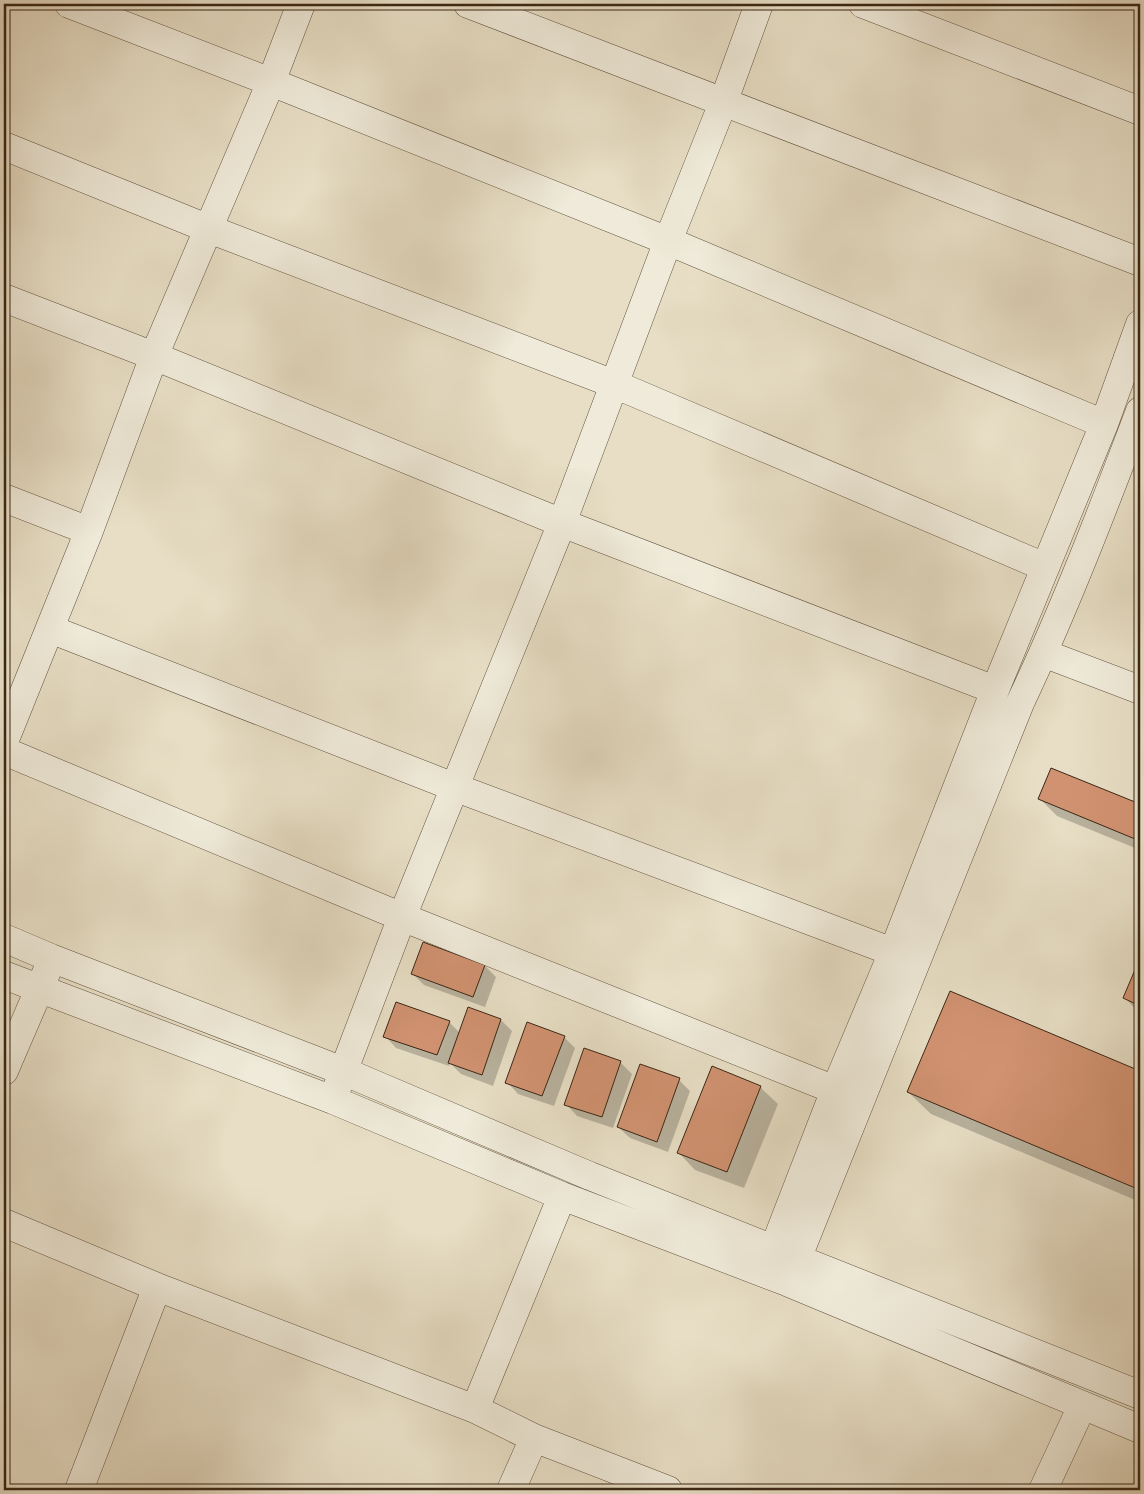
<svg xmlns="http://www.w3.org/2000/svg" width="1144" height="1494" font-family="'Libre Caslon Text',serif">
<rect width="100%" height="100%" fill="#e7dec5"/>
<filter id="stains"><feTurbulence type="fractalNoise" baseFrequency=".004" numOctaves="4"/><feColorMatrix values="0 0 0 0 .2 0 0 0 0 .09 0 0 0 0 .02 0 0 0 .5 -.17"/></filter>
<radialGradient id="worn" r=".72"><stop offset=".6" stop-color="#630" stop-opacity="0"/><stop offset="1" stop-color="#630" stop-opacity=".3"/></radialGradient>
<path fill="#0003" d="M1052,770L1140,806V850L1057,816L1040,799Z
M1140,961V1014L1125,998Z
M485,966L496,977L485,1007L424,985L413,974Z
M950,993L1140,1072V1202L931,1114L908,1092Z
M501,1020L512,1031L493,1086L461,1074L450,1063L449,1066L396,1048L385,1036L449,1022L460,1033Z
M564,1037L575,1048L554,1106L518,1094L507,1082Z
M620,1062L632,1074L613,1128L577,1116L566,1104Z
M712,1068L760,1087L778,1104L744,1188L695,1170L678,1152Z
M679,1080L690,1091L668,1152L630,1138L618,1127Z"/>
<path fill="#d19271" stroke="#3a2715" d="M1051,768L1140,804V841L1038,799Z
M423,942L485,965L473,997L411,974Z
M1140,958V1006L1123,998Z
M950,991L1140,1071V1190L907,1092Z
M396,1002L450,1021L437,1055L383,1037Z
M468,1007L501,1019L482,1075L448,1063Z
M527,1022L565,1036L542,1096L505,1083Z
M584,1048L621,1061L602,1117L564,1105Z
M640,1064L680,1078L657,1142L617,1127Z
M712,1066L761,1086L727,1172L677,1153Z"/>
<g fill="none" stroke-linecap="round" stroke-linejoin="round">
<g stroke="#655541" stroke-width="29">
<path id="minor" d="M69,4L271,82L668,241L1104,424
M468,4L1140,262
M863,4L1140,111
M4,146L209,229L614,384L1045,567
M4,298L154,356L562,523L995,690
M4,498L89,531
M50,629L454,787L893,952
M1043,653L1140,690
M4,742L89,531L154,356L271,82L301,4
M4,751L402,917L835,1090
M4,938L51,958L343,1071L590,1176L1140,1395
M4,975L333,1100L562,1196L787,1282L1140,1429
M4,1071L47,971
M337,1088L402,917L562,523L668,241L723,103L759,4
M4,1223L157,1287L475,1409L534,1438L668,1490
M767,1266L835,1090L893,952L995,690L1104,424L1140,324
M791,1274L1020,703C1065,608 1103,509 1140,411
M475,1409L562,1196
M79,1490L157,1287
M511,1490L534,1438
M1043,1490L1082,1406"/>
</g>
<use href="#minor" stroke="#efead9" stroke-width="28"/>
</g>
<rect width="1144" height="1494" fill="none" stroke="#e7dec5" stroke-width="20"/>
<rect x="5" y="5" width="1134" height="1484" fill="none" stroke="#3a2715" stroke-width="2.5"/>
<rect x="10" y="10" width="1124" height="1474" fill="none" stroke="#3a2715"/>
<rect width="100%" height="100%" filter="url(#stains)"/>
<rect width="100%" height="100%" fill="url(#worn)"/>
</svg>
